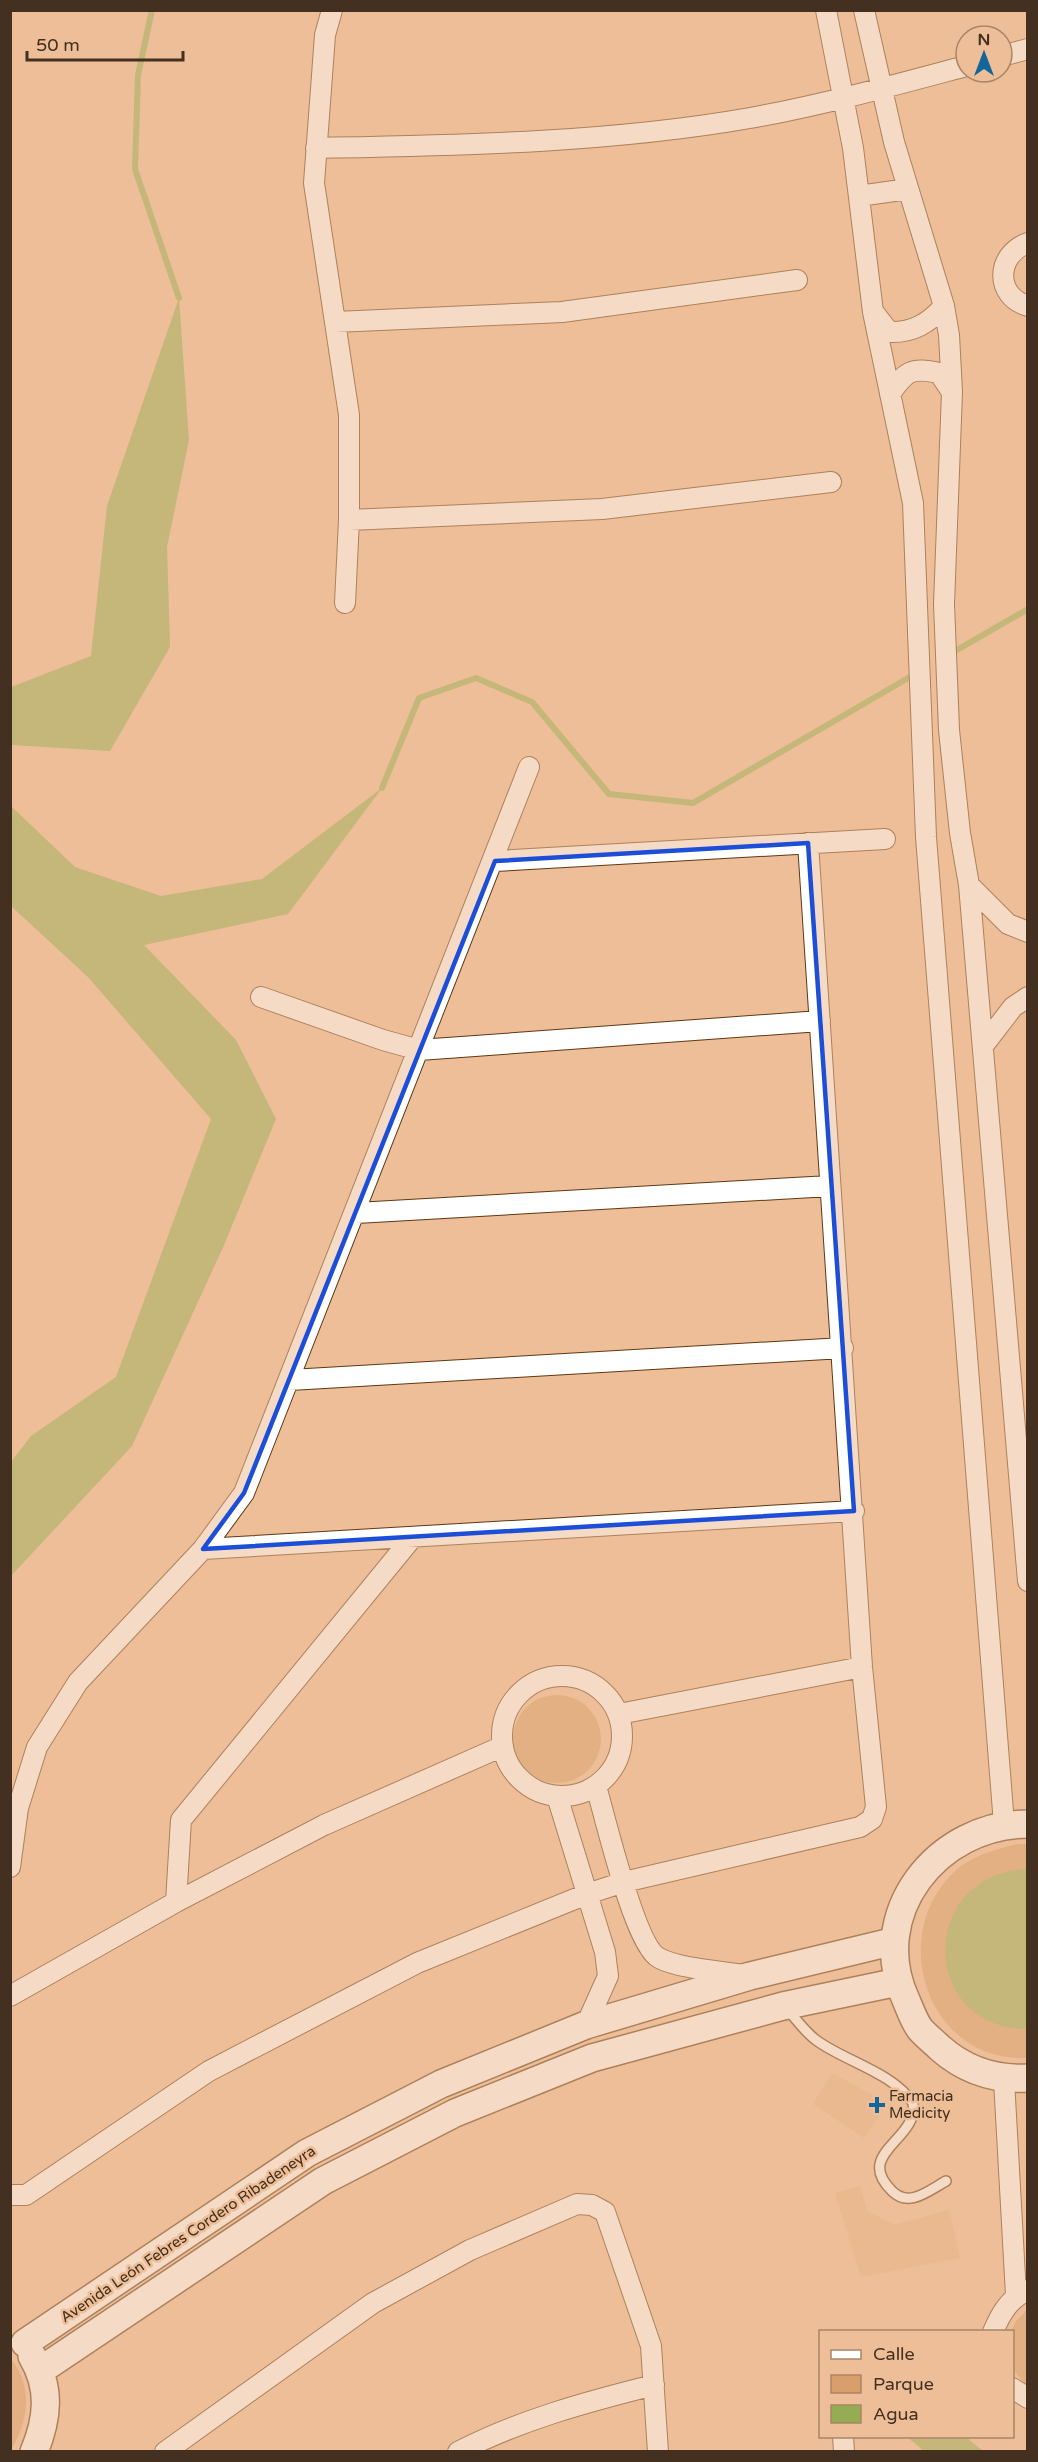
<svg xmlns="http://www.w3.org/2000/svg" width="1038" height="2462" font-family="'Varela Round',sans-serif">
<rect width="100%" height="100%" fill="#edbe97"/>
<path fill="#e8b487" d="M832,2073L887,2103L864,2138L813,2104Z
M860,2186L867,2211L894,2225L949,2210L960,2258L861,2277L835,2193Z"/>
<path fill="#d89f6d" d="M513 1739a44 44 0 1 1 88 0a44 44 0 1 1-88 0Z
M1017,1844H1027V2058C931,2063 886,1941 952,1874C970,1856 994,1850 1017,1844Z
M1027,2310V2387L1013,2369L1011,2332L1016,2321Z
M11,2359C34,2387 28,2422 11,2450Z"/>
<path fill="#94ad54" d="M179,298L189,440L167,547L170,647L110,751L12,745L11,749V687L91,656L107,506Z
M382,788L288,914L144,945L236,1040L276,1119L224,1245L132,1446L11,1576V1462L31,1436L116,1377L211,1119L88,977L11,906V806L75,867L161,896L262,879Z
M1027,1869V2029C919,2029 917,1874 1027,1869Z
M907,2437H971L969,2440L983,2451H924Z"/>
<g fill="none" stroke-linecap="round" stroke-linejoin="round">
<path stroke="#94ad54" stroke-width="6" d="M152,10L138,75L135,169L179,298
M950,654L1028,609
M382,788L419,698L476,678L532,702L609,794L693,803L915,674"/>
<g stroke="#5f3913" stroke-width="12">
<path id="lane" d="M787,2009C796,2019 805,2032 816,2040C844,2061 892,2072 913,2103C919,2140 853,2153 892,2191C909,2208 928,2191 946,2181"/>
</g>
<g stroke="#5f3913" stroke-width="22">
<path id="street" d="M332,10L325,35L314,183L349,415V520L345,603
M826,10L853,148L873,312L913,503L926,837L1004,1824
M864,10L894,142L944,306L949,335L952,392L944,604L949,730L960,833L969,885L1028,1581
M1002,56L1028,49
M316,148C461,145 607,143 750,118C823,105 895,85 966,66
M859,196L908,189
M1028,243C996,254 994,296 1028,306
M875,314L889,332C913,333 929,323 944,306
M335,322L562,312L797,280
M890,394C906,371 911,367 939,373L952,392
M349,520L602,509L831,482
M495,861L885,839
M969,885L1008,924L1028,932
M261,997L383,1040L419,1050L820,1021
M983,1046L1013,1007L1028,997
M356,1213L830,1186
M290,1380L843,1348
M203,1549L854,1511
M502 1736a60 60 0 1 1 120 0a60 60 0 1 1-120 0Z
M619,1714L862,1667
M596,1786C605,1817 635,1946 659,1958C680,1969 721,1971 745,1975
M557,1796L605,1952L608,1976L586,2025
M10,1867L18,1808L37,1747L78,1682L203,1549L244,1493L529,767
M176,1902L181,1820L412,1538
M10,1996L176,1902L324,1825L503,1746
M1004,2080L1016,2295
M10,2195H26L209,2071L417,1963L587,1894L624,1882L860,1827L872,1819L876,1807L862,1667L808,843
M993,2332C1001,2313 1009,2299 1028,2290
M1012,2388L1028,2398
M843,2436L844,2452
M165,2452L373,2303L470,2250L577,2204L592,2205L605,2212L651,2346L658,2452
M458,2452C520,2420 586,2402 654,2385"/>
</g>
<g stroke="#5f3913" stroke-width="30">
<path id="secondary" d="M1028,1824C937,1824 866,1914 906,2000C910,2009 914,2021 920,2029C926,2036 934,2042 940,2048C965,2070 994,2080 1028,2078
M25,2343L307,2153L441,2084L586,2025L750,1976L895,1941
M32,2356C51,2388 48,2418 34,2452
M41,2370L323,2181L455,2113L592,2058L783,2006L898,1982"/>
</g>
<use href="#lane" stroke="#fff" stroke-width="9"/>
<use href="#street" stroke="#fff" stroke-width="20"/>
<use href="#secondary" stroke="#fff" stroke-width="27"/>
</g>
<path d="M0 0H1038V2462H0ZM808,843L854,1511L203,1549L244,1493L495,861Z" fill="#edbe97" fill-opacity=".55" fill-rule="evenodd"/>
<path fill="none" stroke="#1d4ed8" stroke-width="4.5" stroke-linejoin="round" d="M808,843L854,1511L203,1549L244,1493L495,861Z"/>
<path fill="#156698" stroke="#edbe97" stroke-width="2" d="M874 2096h6v6h6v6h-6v6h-6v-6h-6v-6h6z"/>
<g text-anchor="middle" stroke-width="5" stroke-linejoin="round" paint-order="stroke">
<g font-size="15" fill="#433020" stroke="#edbe97" text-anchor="start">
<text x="889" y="2101">Farmacia<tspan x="889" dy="17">Medicity</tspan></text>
</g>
<g font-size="15" fill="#433020" stroke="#edbe97">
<text transform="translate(188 2234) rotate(-34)" y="5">Avenida León Febres Cordero Ribadeneyra</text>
</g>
</g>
<rect width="1038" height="2462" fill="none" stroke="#433020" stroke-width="24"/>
<rect x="819" y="2330" width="195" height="108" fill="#edbe97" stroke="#a98567" stroke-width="1.5"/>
<rect x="831" y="2350" width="30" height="9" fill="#ffffff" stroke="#a98567" stroke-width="1.5"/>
<text x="873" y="2360" font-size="18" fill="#433020">Calle</text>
<rect x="831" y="2375" width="30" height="18" fill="#d89f6d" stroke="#a98567" stroke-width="1.5"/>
<text x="873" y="2390" font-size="18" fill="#433020">Parque</text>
<rect x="831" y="2405" width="30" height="18" fill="#94ad54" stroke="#a98567" stroke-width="1.5"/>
<text x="873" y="2420" font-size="18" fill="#433020">Agua</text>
<g transform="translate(984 54)"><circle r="28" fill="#edbe97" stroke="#a98567" stroke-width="1.5"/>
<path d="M0-4.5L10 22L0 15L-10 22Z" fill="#156698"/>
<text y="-9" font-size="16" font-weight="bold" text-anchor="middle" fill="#433020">N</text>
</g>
<path d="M27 51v9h156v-9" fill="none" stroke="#433020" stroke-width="3"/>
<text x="36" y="51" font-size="18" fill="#433020" stroke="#edbe97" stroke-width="4.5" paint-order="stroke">50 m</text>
</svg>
